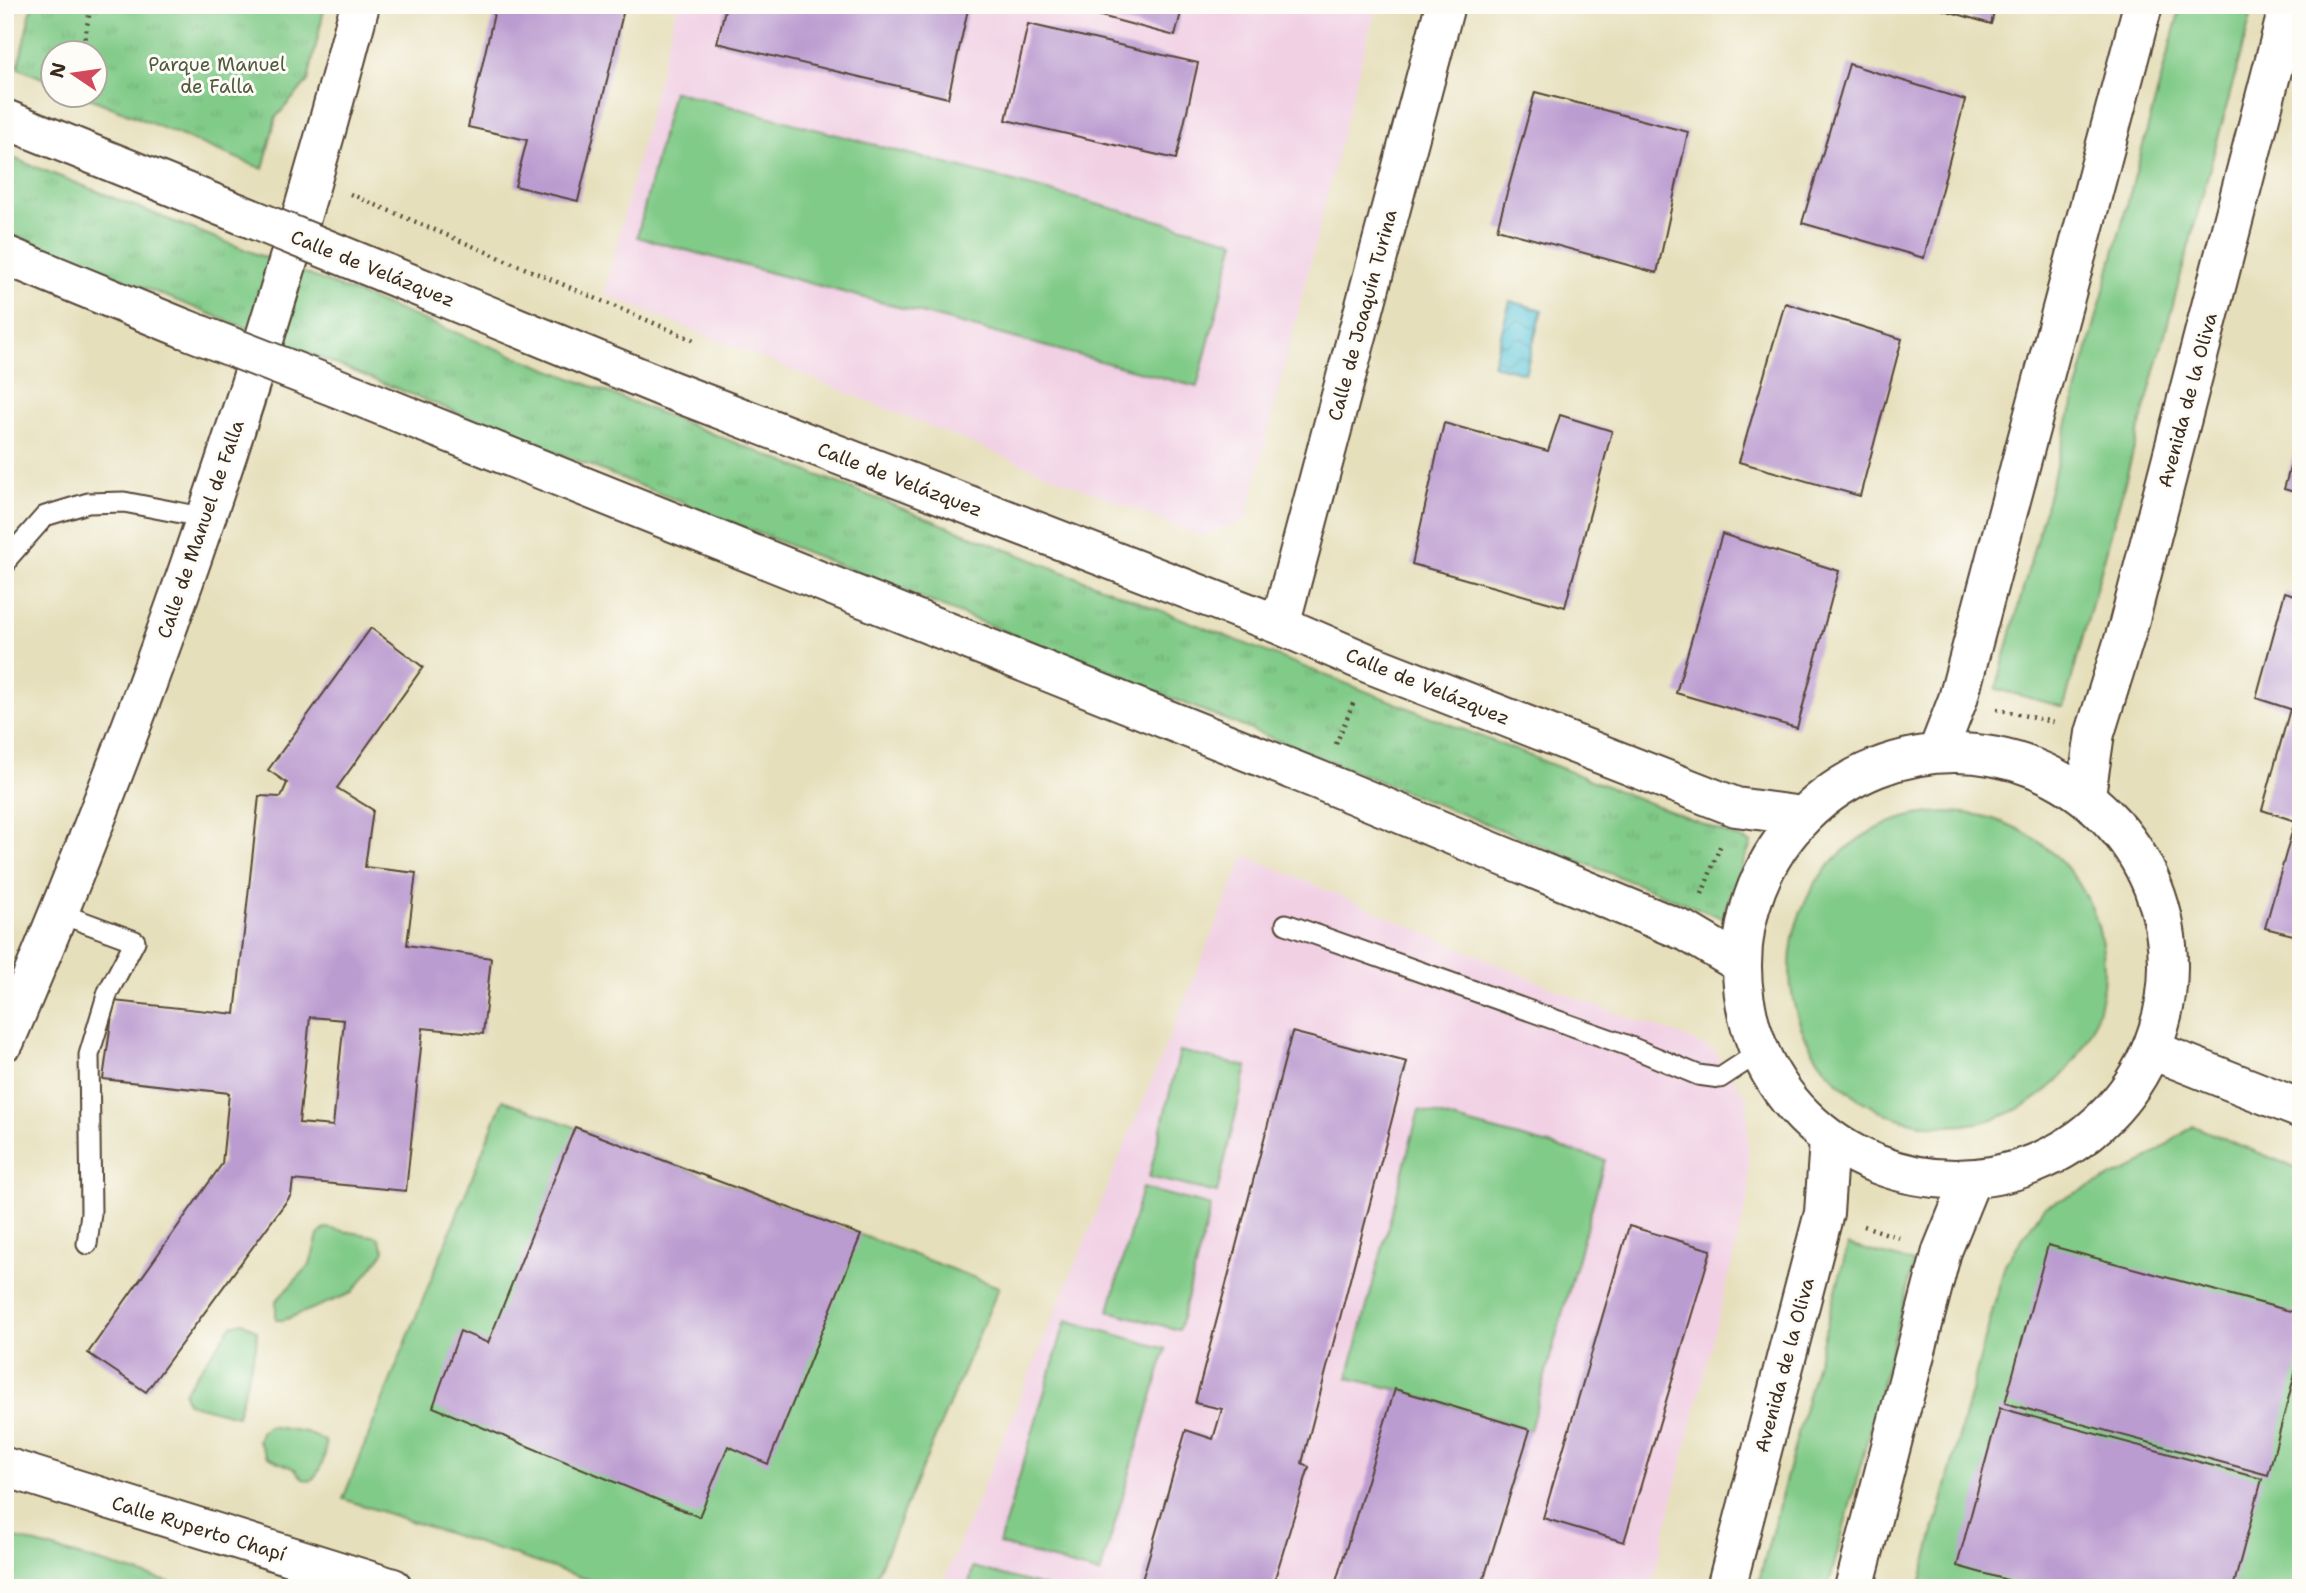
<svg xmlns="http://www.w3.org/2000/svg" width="2306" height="1593" font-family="'Shantell Sans',sans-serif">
<defs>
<pattern id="park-tufts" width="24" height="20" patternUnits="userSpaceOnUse" patternTransform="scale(1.75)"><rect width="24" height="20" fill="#81cb88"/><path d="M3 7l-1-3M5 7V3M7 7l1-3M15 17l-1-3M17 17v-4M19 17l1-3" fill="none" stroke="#70ae75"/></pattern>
<pattern id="water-waves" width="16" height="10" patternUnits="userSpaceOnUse" patternTransform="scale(1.75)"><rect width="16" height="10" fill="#5ec7da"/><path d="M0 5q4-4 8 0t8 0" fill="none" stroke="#4fa2b0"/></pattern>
</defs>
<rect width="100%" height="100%" fill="#fdfcf7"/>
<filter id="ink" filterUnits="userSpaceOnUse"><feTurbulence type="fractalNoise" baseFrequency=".0143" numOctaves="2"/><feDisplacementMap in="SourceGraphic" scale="14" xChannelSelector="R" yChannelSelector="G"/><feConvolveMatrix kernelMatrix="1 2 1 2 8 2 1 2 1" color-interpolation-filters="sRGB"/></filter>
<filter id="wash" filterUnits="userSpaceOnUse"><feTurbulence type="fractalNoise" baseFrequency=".00686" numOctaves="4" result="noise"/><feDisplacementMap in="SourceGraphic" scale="28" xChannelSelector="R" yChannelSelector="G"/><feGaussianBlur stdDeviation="1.57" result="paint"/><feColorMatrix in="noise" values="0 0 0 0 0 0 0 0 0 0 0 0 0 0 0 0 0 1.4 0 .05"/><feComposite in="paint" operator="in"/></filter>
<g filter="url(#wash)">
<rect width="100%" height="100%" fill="#e6dfbb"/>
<path fill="#f1d0e4" d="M677,5H1377L1357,76L1246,520L1202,537L604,294Z
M1245,855L1588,1003L1685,1037L1714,1051L1747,1097L1749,1194L1651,1588H941Z"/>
<path fill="#81cb88" stroke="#5e7a53" stroke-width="2" d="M2181,5H2254L2064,707L1996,689Z
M673,91L1235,241L1197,387L637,237Z
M1790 969a157 157 0 1 1 314 0a157 157 0 1 1-314 0Z
M1180,1051L1247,1067L1217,1193L1149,1177Z
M503,1100L999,1287L871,1588H614L343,1499Z
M1419,1110L1605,1160L1530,1430L1395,1389L1348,1378Z
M2193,1126L2301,1170V1588H1919L2005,1264L2044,1207L2137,1166Z
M1142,1188L1211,1206L1179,1330L1109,1311Z
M326,1228L378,1237L385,1251L352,1293L284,1320H276V1301L310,1265L318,1235Z
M1848,1245L1914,1263L1828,1588H1757Z
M1066,1320L1166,1349L1100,1574L999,1544Z
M243,1322L257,1331L256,1347L237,1416L187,1403L184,1392L232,1325Z
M268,1426L306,1432L325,1441C328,1453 320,1474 310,1481L303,1479L295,1469L267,1457L258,1441L261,1432Z
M5,1535L190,1588H5Z
M973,1567L1050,1588H968Z"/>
<path fill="url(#park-tufts)" stroke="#5e7a53" stroke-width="2" d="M32,5H325L308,81L276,117L263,169L82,95L94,94V52H52V82L18,68Z
M5,155L1751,843L1722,918L5,232Z"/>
<path fill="url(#water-waves)" stroke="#4c787c" stroke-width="2" d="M1510,301L1542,310L1525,373L1493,365Z"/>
<g id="blocks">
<path fill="#bb9cd0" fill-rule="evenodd" d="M496,5H535L557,10L558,5H625L578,201L515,186L527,140L468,127Z
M726,5H969L948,98L717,43Z
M1071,5H1183L1175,36L1071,8Z
M1927,5H1996L1991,24Z
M1028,24L1198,63L1176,159L1006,120Z
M1849,64L1965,100L1924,258L1802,223Z
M1535,92L1688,132L1657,273L1497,229Z
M1785,303L1902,339L1860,496L1739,462Z
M1560,415L1612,431L1565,607L1412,564L1444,423L1548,451Z
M2300,432H2301V494L2284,489Z
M1722,534L1839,571L1797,728L1676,693Z
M2285,592L2301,597V937L2265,928L2295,821L2262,810L2290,709L2256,698Z
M371,628L423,667L337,788L373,810L365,867L416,873L407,945L491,958L483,1034L423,1028L406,1191L293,1180L291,1195L146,1392L88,1353L222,1164L229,1093L103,1079L114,1001L235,1014L259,796L281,797L287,783L268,770ZM310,1017L344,1020L333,1126L299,1123Z
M1292,1032L1407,1062L1302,1463L1309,1467L1272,1588H1144L1140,1587L1186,1430L1213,1439L1222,1409L1195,1403Z
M575,1127L861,1235L768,1464L728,1446L699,1517L433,1407L460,1331L488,1343Z
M1629,1226L1711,1250L1624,1542L1543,1518Z
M2048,1245L2301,1314V1351L2268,1475L2005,1403Z
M1395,1389L1530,1430L1481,1588H1334Z
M2000,1408L2262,1479L2233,1588H2036L1957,1566Z"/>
</g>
</g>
<g filter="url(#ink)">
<use href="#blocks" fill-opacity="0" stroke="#554536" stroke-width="2"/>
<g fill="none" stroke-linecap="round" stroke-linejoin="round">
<g stroke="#554536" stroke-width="23">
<path id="service" d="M5,565L8,558L45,516L88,503L124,502L207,518
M59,913L135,941L108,992L89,1055L91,1213L87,1244
M1286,924L1626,1045L1698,1075L1720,1078L1761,1051"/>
</g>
<g stroke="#554536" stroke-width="42">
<path id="minor" d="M5,119L223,207
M5,255L183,328
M385,273L670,390L1280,625L1370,664L1736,807L1802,816
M345,391L1321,781L1687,932L1741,964
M1280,625L1445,5
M1938,751L1958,699L2143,5
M1742 966a213 213 0 1 1 426 0a213 213 0 1 1-426 0Z
M2086,795L2095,733L2128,627L2289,5
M5,1041C149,705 268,358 360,5
M2152,1050L2301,1109
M5,1467L393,1588
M1726,1588L1824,1213L1829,1140
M1854,1588L1942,1251L1971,1180"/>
</g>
<path stroke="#554536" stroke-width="4.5" stroke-dasharray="2 5" stroke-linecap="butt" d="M82,52L91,5
M350,194L696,341
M1997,709L2056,723
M1336,744L1354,701
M1702,894L1721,844
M1864,1226L1903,1239"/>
<use href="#service" stroke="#fff" stroke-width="19"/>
<use href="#minor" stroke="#fff" stroke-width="38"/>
<g stroke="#554536" stroke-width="42" stroke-linecap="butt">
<path id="minor-bridge" d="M223,207L385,273
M183,328L345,391"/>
</g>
<use href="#minor-bridge" stroke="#fff" stroke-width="38"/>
</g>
</g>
<g text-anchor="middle" stroke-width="6" stroke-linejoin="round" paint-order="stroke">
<g font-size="19" fill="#505a3e" stroke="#fdfcf7">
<text x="217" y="71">Parque Manuel<tspan x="217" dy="22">de Falla</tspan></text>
</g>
<g font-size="19" fill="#3b2a1e" stroke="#fdfcf7">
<text transform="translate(373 268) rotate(22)" y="7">Calle de Velázquez</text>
<text transform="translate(1362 315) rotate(-75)" y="7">Calle de Joaquín Turina</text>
<text transform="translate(2187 400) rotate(-75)" y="7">Avenida de la Oliva</text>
<text transform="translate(900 479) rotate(21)" y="7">Calle de Velázquez</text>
<text transform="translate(200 529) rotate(-71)" y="7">Calle de Manuel de Falla</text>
<text transform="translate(1428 686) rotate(22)" y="7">Calle de Velázquez</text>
<text transform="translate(1784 1365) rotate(-75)" y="7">Avenida de la Oliva</text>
<text transform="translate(199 1528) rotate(17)" y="7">Calle Ruperto Chapí</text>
</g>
</g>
<rect width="2306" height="1593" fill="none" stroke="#fdfcf7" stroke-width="28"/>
<g transform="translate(74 74) rotate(283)"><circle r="33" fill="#fdfcf7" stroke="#afa8a0" stroke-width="2"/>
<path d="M0-5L12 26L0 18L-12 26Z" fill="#d1495b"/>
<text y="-10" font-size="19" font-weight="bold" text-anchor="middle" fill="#3b2a1e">N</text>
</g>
</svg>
